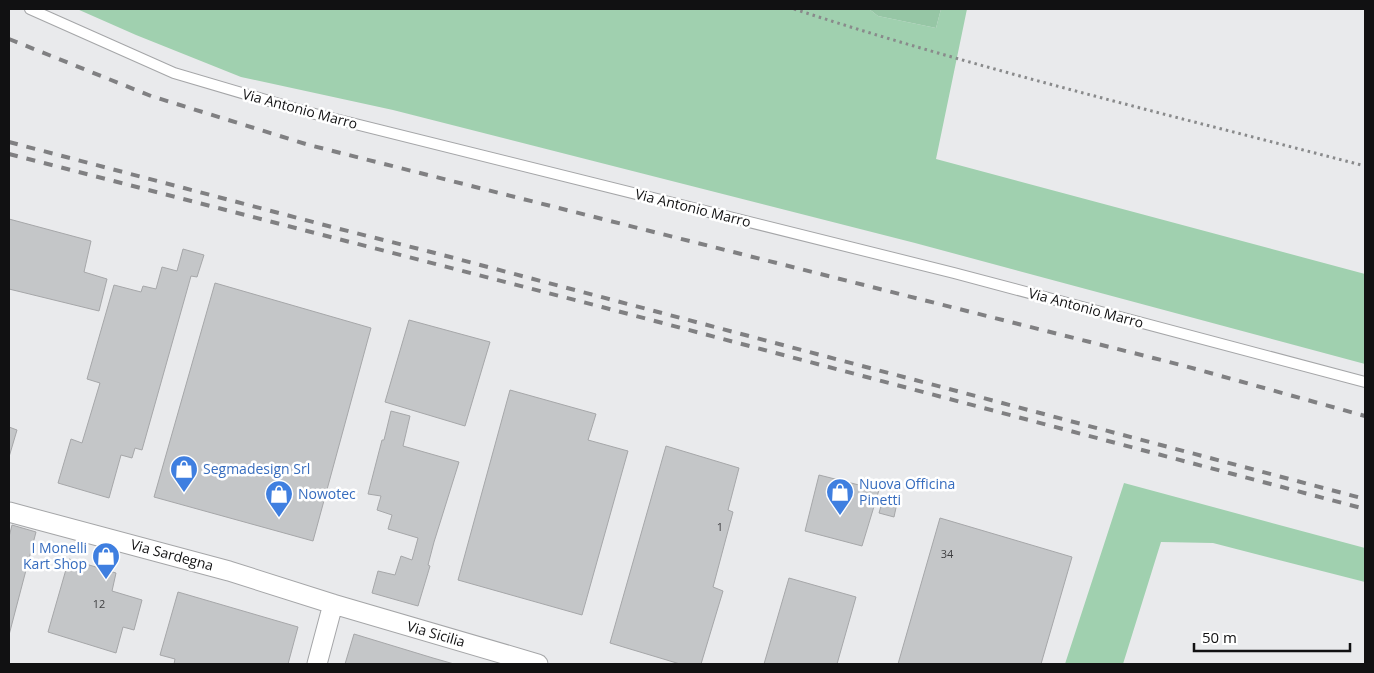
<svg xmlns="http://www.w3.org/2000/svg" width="1374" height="673" font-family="'Open Sans',sans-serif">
<rect width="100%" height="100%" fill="#e9eaec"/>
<path fill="#a0d0af" d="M77,9H869L878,16L936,28L941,9H967L936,159L1365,274V364L915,243L393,110L241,77L136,35Z
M1124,483L1365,548V582L1213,543L1161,542L1123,664H1065Z"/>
<path fill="#96c6a5" d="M869,9H941L936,28L878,16Z"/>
<path fill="#c4c6c8" stroke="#a6a7a9" d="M9,219L91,241L84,272L107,279L99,311L9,289Z
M183,249L204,255L197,277L191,276L142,450L135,448L132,458L121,455L109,498L58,483L71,439L82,443L100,383L87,379L114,285L141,292L143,286L156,289L162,267L177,271Z
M215,283L371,328L313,541L154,497Z
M409,320L490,342L465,426L385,402Z
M510,390L596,414L588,440L628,451L582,615L458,580Z
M391,411L410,416L403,446L459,462L434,542L428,565L430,566L418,606L372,593L378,571L395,575L401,556L412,560L418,538L388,529L392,515L377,510L381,496L368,494L382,440H384Z
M9,427L17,430L9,457Z
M666,446L739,468L728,510L733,512L713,587L723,591L701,664H680L610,643Z
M819,475L879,490L862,546L805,531Z
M883,499L897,503L894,517L879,513Z
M940,518L1072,557L1041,664H898Z
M12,525L36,532L9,635V537Z
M69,559L116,573L112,591L142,600L134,630L123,627L116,653L48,632Z
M789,578L856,597L837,664H764Z
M178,592L298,627L288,664H174L175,659L160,655Z
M354,634L433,658L454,664H345Z"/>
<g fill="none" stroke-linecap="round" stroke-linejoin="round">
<g stroke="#a5a6a8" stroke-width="12">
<path id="lane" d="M30,9L174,73L303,111L954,273L1365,382"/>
</g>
<g stroke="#a5a6a8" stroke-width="21">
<path id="street" d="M9,512L229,571L333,604L538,664
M317,664L333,604"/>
</g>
<path stroke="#898a8b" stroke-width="3" stroke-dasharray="2.5 4" stroke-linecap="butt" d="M794,9C981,70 1174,116 1365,166"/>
<use href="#lane" stroke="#fff" stroke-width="10"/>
<use href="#street" stroke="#fff" stroke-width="19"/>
<path stroke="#808082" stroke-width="4" stroke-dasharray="9 9" stroke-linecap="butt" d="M9,39L151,96L309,145L1185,366L1365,416
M9,142L332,227L435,253L1365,499
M9,154L602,307L1365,509"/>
</g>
<defs>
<g id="shop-pin" transform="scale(1.4375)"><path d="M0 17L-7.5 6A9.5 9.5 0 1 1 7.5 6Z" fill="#3f7fe0" stroke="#fff"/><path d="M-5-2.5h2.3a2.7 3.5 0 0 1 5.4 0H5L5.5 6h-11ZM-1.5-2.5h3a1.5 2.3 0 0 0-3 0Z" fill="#fff"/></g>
</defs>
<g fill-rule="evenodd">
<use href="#shop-pin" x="184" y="469"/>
<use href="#shop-pin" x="840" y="492"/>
<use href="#shop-pin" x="279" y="494"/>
<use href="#shop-pin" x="106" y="556"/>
</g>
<g text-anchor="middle" stroke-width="5" stroke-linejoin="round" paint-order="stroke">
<g font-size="11" fill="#3e3e40">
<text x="720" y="531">1</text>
<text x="947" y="558">34</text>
<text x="99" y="608">12</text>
</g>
<g font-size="14" fill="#111112" stroke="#fff">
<text transform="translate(300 109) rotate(15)" y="5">Via Antonio Marro</text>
<text transform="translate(693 208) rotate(14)" y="5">Via Antonio Marro</text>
<text transform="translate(1086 308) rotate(15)" y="5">Via Antonio Marro</text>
<text transform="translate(172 555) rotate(15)" y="5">Via Sardegna</text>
<text transform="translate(436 634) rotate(16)" y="5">Via Sicilia</text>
</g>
<g font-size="14" fill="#366cbe" stroke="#fff" text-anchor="start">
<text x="203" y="474">Segmadesign Srl</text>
<text x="859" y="489">Nuova Officina<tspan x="859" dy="16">Pinetti</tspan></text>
<text x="298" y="499">Nowotec</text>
<text x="87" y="553" text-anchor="end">I Monelli<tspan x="87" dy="16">Kart Shop</tspan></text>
</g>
</g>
<rect width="1374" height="673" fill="none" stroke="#111112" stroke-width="20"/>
<path d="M1194 643v8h156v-8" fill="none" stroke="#111112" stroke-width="2.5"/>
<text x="1202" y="643" font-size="15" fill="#111112" stroke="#ffffff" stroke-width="4" paint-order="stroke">50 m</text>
</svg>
